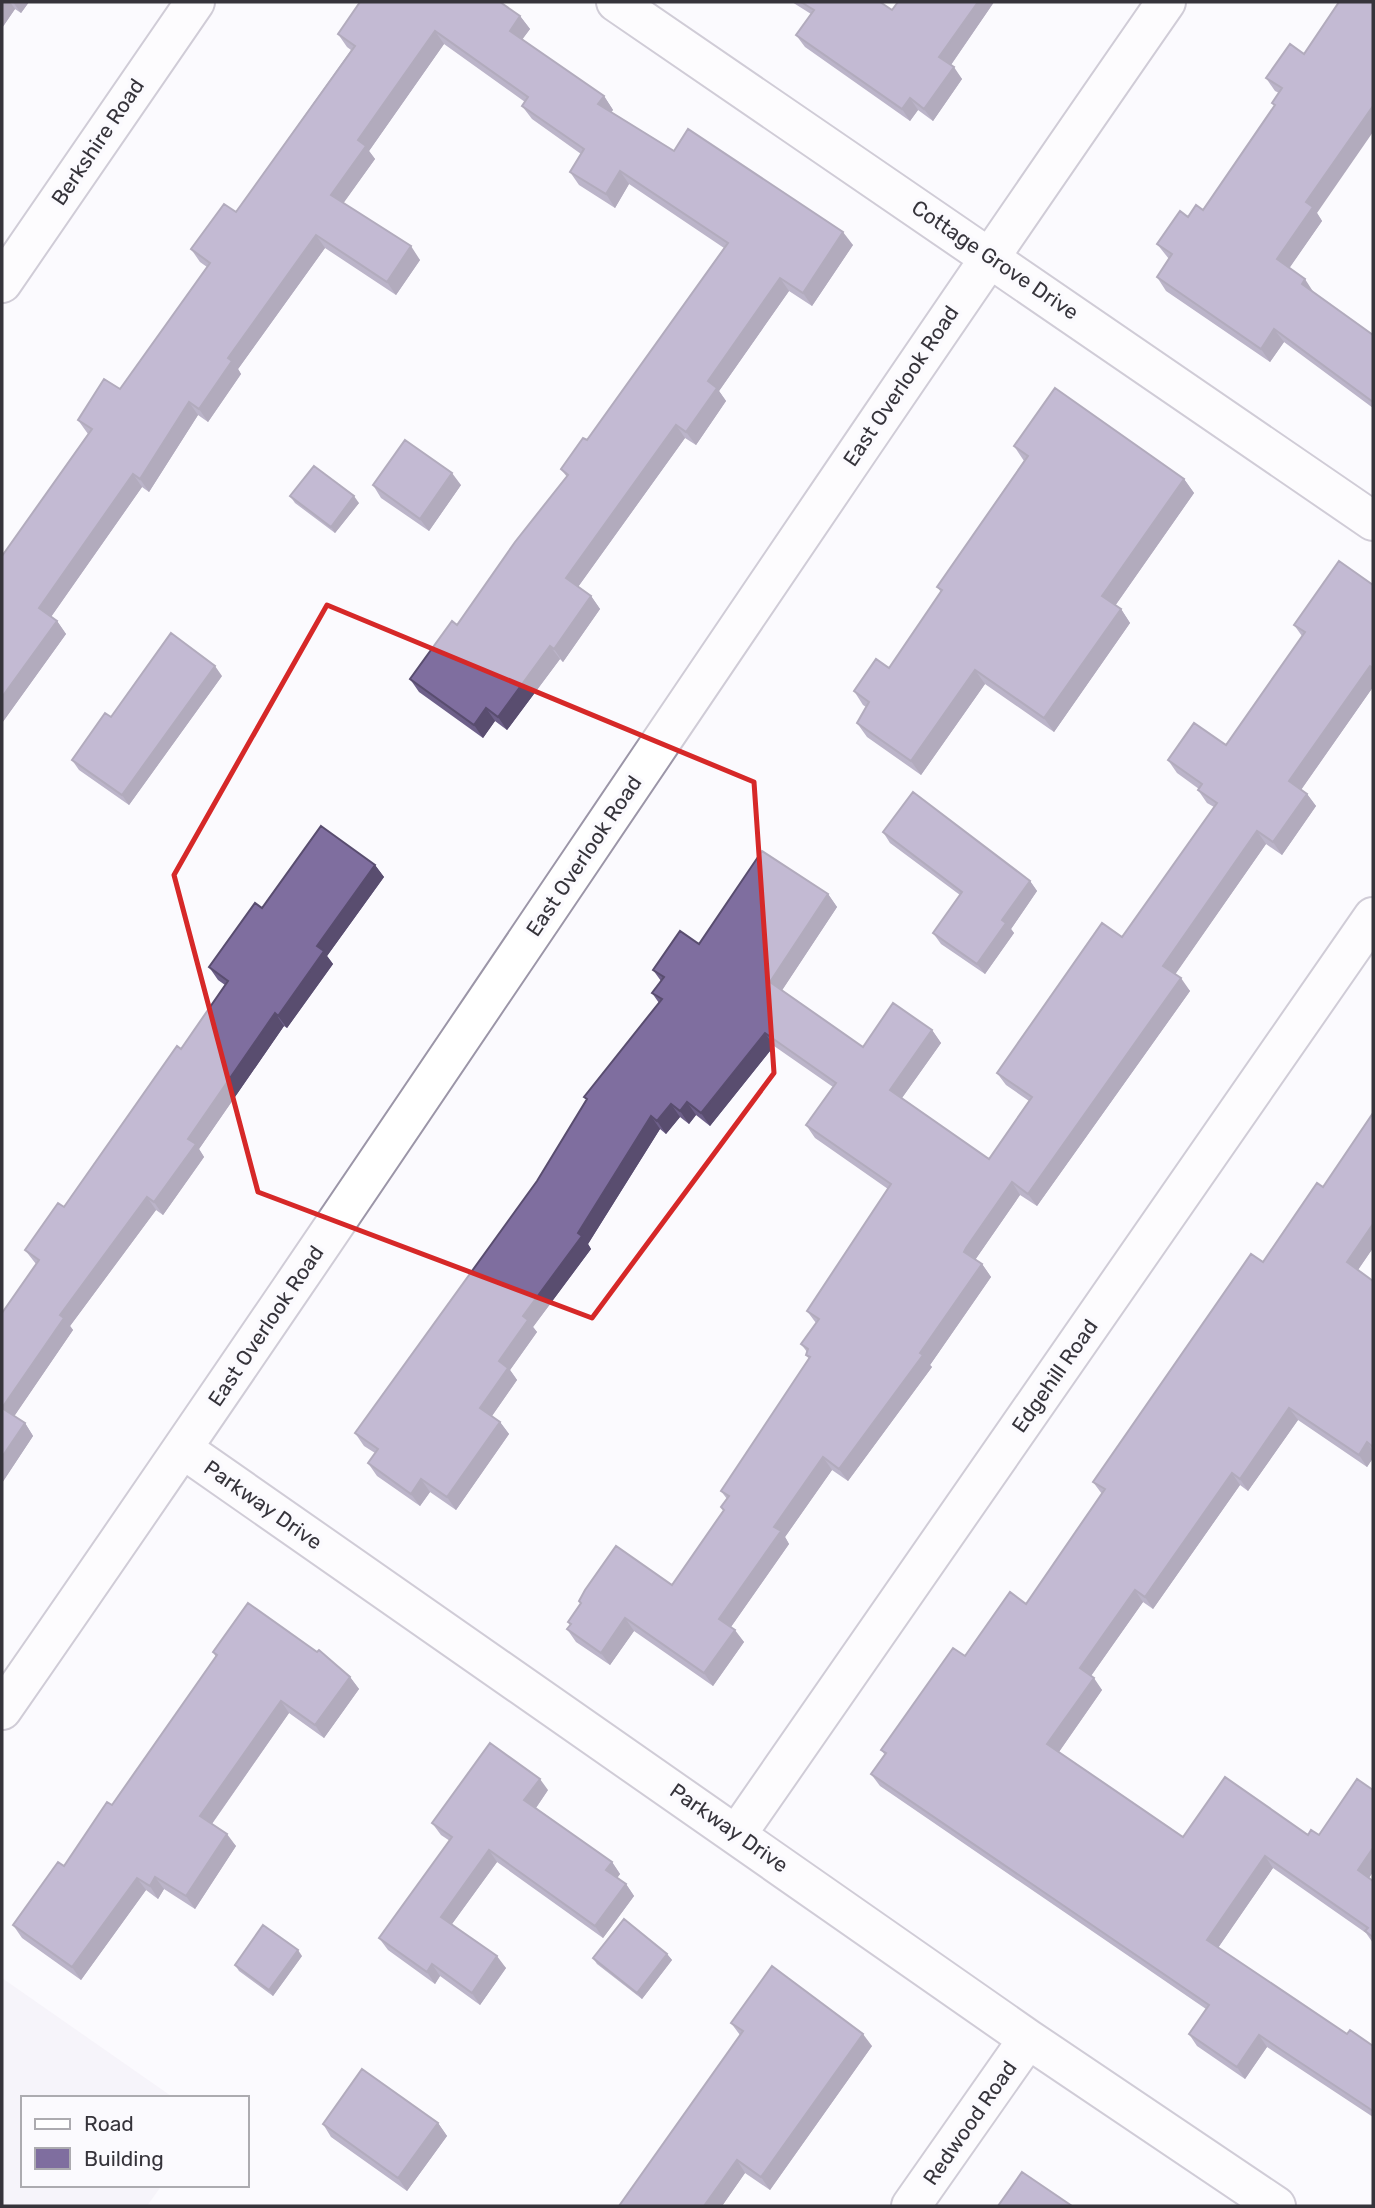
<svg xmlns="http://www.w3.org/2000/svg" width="1375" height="2208" font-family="Rubik,sans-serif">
<rect width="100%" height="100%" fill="#fbfafe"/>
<path fill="#f0edf7" d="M2,1978L174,2098H23V2185H162L147,2206H2Z"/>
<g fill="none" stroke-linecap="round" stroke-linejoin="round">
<g stroke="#9c96a8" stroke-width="42">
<path id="street" d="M616,2L1373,521
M2,283L195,2
M183,1449L1028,2039L1276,2206
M2,1710C395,1144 773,568 1166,2
M737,1834L1373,917
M911,2206L1028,2039"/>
</g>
<use href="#street" stroke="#fff" stroke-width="38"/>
</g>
<path fill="#6d5f89" d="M2,2H29L21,13L15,9L2,28Z
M792,2H880L892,10L898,2H994L951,65L962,79L933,121L918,110L910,121L805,47L796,35L811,14Z
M520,16L530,29L522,39L604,96L613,110L611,112L674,151L853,245L812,306L789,291L719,391L726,401L696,445L685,438L578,587L591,596L600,609L563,662L560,659L507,730L495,721L483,738L419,692L410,679L457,625L567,477L561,469L587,440L724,248L629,184L615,208L579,185L570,172L581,154L532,119L522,106L525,102L444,44L369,151L375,159L343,203L420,260L396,295L325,248L238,369L241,374L208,422L198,415L149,492L142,487L51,617L57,621L66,634L2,723V556L88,434L78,420L120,389L207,267L200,262L191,249L236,212L351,50L347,47L338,34Z
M1290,44L1317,213L1322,221L1289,268L1314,293L1373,335V408L1284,342L1270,362L1166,291L1157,277L1169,259L1157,244L1188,217L1203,210L1274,106L1272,103L1279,93L1275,91L1266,78Z
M1014,446L1184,479L1194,493L1115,606L1121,609L1130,623L1054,732L985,684L921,775L867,737L857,723L866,707L863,705L854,691L889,668L941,592L937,587L1024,461Z
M373,485H461L429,531L381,498Z
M290,496L359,503L335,533L295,503Z
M1373,585V687L1301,790L1307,794L1316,806L1282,855L1266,844L1175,974L1190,991L1037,1206L1020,1195L975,1260L982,1264L991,1277L930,1365L932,1367L848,1481L832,1470L785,1537L789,1544L731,1627L744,1642L713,1686L634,1631L610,1665L576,1642L567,1629L570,1625L568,1622L581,1604L579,1601L672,1585L724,1511L721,1507L727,1499L721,1491L809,1359L806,1355L807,1352L801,1344L816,1323L807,1311L888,1189L815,1138L806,1125L833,1087L774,1046L710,1126L696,1115L689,1124L680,1117L666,1134L660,1129L588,1244L591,1249L533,1327L537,1332L510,1370L517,1380L492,1416L500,1422L509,1434L456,1510L430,1492L420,1506L377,1476L368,1463L375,1453L364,1446L355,1433L537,1181L587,1101L584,1097L659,1003L652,993L661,981L653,970L699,944L828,894L837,907L782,990L863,1047L932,1030L941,1043L902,1098L989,1159L1029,1101L1006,1085L997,1073L1122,937L1214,807L1207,803L1198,790L1199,789L1177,773L1168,760L1226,745L1302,636L1294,625Z
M222,676L129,805L79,770L72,760L111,717Z
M883,832L1030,881L1037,891L1011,929L1014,933L985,974L941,944L933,933L960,895L890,843Z
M375,865L384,877L327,956L333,964L287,1028L284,1026L199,1149L204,1157L163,1215L156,1210L70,1326L73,1330L14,1416L25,1423L33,1436L2,1483L36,1264L25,1250L64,1207L181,1049L225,985L218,980L209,967L262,908Z
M1373,1248L1358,1270L1373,1281V1458L1367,1467L1298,1420L1248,1491L1240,1485L1153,1609L1143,1602L1091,1676L1102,1690L1059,1752L1183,1837L1319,1835L1373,1790V1872L1369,1878L1373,1881V1943L1366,1933L1273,1868L1218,1948L1347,2034L1373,2046V2117L1267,2047L1245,2079L1197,2046L1189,2034L1206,2009L880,1786L871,1774L885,1755L881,1750L965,1656L1026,1604L1102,1494L1093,1482L1263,1262Z
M213,1652L350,1677L359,1689L324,1738L289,1713L212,1824L236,1846L195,1909L164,1889L158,1899L146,1890L81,1980L22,1938L13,1925L64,1866L112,1805L216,1657Z
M548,1790L536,1808L612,1862L620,1874L617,1878L626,1884L634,1896L603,1938L497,1862L452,1924L506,1968L480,2005L440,1976L435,1984L388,1950L379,1938L450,1841L441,1835L432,1823Z
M667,1954L672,1960L642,1999L597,1964L593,1958Z
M302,1956L273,1996L239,1971L235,1965Z
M731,2023L872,2046L770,2190L745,2173L722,2206L740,2035Z
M438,2123L447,2136L407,2191L331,2137L323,2124Z"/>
<path fill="#594d6f" d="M2,2H10L15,9L2,28Z
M13,2H29L21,13Z
M978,2H994L948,69L939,57Z
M520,16L530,29L519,44L510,31Z
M435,31L444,44L369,151L375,159L340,208L331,195L358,140Z
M954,67L962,79L933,121L924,109Z
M604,96L613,110L607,117L598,104Z
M910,98L918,110L910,121L902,109Z
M1373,106V132L1317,213L1322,221L1286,273L1277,259L1306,202Z
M620,171L629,184L615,208L606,194Z
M843,232L853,245L812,306L803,293Z
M316,235L325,248L238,369L241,374L208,422L199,409L228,358Z
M411,246L420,260L396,295L387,282Z
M780,278L789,291L719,391L726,401L696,445L686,432L708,381Z
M1305,279L1314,293L1302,284Z
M1274,329L1284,342L1270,362L1261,349Z
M189,402L198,415L149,492L140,479Z
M676,425L685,438L575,591L566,578Z
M452,473L461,485L429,531L420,519Z
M133,474L142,487L48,621L39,608Z
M1184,479L1194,493L1112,610L1102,596Z
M354,496L359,503L335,533L331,527Z
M591,596L600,609L563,662L554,649Z
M1121,609L1130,623L1054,732L1044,718Z
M57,621L66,634L2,723V697Z
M550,646L560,659L507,730L498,717Z
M215,666L222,676L129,805L122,795Z
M1370,666L1373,670V687L1298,794L1289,781Z
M975,670L985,684L921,775L911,761Z
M486,708L495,721L483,738L474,725Z
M1307,794L1316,806L1282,855L1273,842Z
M1257,831L1266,844L1172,979L1163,966Z
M375,865L384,877L327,956L333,964L287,1028L278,1016L317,946Z
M1030,881L1037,891L1011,929L1014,933L985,974L977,964L1002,920Z
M828,894L837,907L779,995L770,982Z
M1181,978L1190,991L1037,1206L1028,1194Z
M275,1013L284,1026L199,1149L204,1157L163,1215L154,1202L188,1139Z
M932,1030L941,1043L899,1102L890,1090Z
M765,1033L774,1046L710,1126L701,1113Z
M687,1102L696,1115L689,1124L680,1111Z
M671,1104L680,1117L666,1134L657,1121Z
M651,1116L660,1129L588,1244L591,1249L533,1327L537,1332L510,1370L517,1380L489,1420L480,1408L499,1361L523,1316L578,1233Z
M1012,1182L1020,1195L975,1260L964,1252L966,1248Z
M147,1197L156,1210L70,1326L73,1330L11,1421L2,1408L60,1315Z
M1373,1224V1248L1355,1274L1347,1262Z
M982,1264L991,1277L930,1365L932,1367L848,1481L839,1469Z
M1289,1408L1298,1420L1248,1491L1240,1479Z
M500,1422L509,1434L456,1510L447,1497Z
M25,1423L33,1436L2,1483V1457Z
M1367,1442L1373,1451V1458L1367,1467L1359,1455Z
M823,1457L832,1470L785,1537L789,1544L728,1631L719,1619L774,1527Z
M1232,1473L1240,1485L1153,1609L1145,1597Z
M421,1479L430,1492L420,1506L411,1494Z
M1135,1590L1143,1602L1088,1680L1080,1668Z
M625,1618L634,1631L610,1665L601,1653Z
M735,1630L744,1642L713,1686L704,1673Z
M350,1677L359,1689L324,1738L315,1725Z
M1094,1678L1102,1690L1056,1756L1047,1744Z
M281,1701L289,1713L208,1829L200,1816Z
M540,1779L548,1790L533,1812L524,1800Z
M227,1834L236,1846L195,1909L186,1896Z
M1373,1848V1872L1366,1882L1358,1870Z
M489,1850L497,1862L449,1928L441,1917Z
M1265,1856L1273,1868L1215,1952L1207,1940Z
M612,1862L620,1874L614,1882L606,1870Z
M155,1877L164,1889L158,1899L150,1886Z
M137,1878L146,1890L81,1980L72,1967Z
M626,1884L634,1896L603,1938L595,1926Z
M298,1950L302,1956L273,1996L269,1990Z
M667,1954L672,1960L642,1999L637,1993Z
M497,1956L506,1968L480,2005L472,1993Z
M432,1964L440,1976L435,1984L427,1972Z
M863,2034L872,2046L770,2190L761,2177Z
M1259,2035L1267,2047L1245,2079L1237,2067Z
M438,2123L447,2136L407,2191L398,2178Z
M737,2160L745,2173L722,2206H704Z"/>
<path fill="#7f6e9f" stroke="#594d6f" stroke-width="2" d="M360,2H500L520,16L510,31L604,96L598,104L674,151L688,129L843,232L803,293L780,278L708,381L717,388L686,432L676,425L566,578L591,596L554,649L550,646L498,717L486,708L474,725L410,679L452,621L457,625L515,542L568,475L561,469L583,438L587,440L728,243L620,171L606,194L570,172L584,149L522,106L528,97L435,31L358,140L366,146L331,195L411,246L387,282L316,235L228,358L232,361L199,409L189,402L140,479L133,474L39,608L57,621L2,697V556L92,429L78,420L104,379L120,389L210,263L191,249L224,204L236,212L355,46L338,34Z
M801,2H880L892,10L898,2H978L939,57L954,67L924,109L910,98L902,109L796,35L814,10Z
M1339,2H1373V106L1306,202L1313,207L1277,259L1305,279L1302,284L1373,335V402L1274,329L1261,349L1157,277L1172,254L1157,244L1180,211L1188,217L1196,205L1203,210L1275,105L1272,103L1282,88L1266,78L1290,44L1304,54Z
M1055,388L1184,479L1102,596L1121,609L1044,718L975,670L911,761L857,723L869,702L854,691L876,659L889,668L942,590L937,587L1028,456L1014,446Z
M405,440L452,473L420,519L373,485Z
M314,466L354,496L331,527L290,496Z
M1339,561L1373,585V668L1370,666L1289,781L1307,794L1273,842L1257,831L1163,966L1181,978L1028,1194L1012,1182L966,1248L964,1252L982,1264L920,1353L923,1355L839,1469L823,1457L774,1527L781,1531L719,1619L735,1630L704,1673L625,1618L601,1653L567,1629L571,1624L568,1622L581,1603L579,1601L585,1590L616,1546L672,1585L724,1510L721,1507L729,1496L721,1491L810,1357L806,1355L808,1349L801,1344L819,1319L807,1311L891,1184L806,1125L836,1083L765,1033L701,1113L687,1102L680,1111L671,1104L657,1121L651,1116L578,1233L582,1236L523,1316L528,1320L499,1361L508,1368L480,1408L500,1422L447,1497L421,1479L411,1494L368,1463L378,1449L355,1433L537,1181L587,1099L584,1097L662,999L652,993L664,977L653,970L680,931L699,944L762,851L828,894L770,982L863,1047L893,1003L932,1030L890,1090L989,1159L1032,1097L997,1073L1102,923L1122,937L1217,803L1198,790L1202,784L1168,760L1194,723L1226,745L1305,632L1294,625Z
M171,633L215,666L122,795L72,760L105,713L111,717Z
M913,792L1030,881L1002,920L1006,923L977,964L933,933L962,892L883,832Z
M321,826L375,865L317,946L324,951L278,1016L275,1013L188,1139L196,1144L154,1202L147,1197L60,1315L64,1318L2,1408L25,1423L2,1457V1313L39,1260L25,1250L58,1203L64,1207L177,1046L181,1049L228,981L209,967L255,903L262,908Z
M1373,1113V1224L1347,1262L1373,1281V1447L1367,1442L1359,1455L1289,1408L1240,1479L1232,1473L1145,1597L1135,1590L1080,1668L1094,1678L1047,1744L1183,1837L1225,1777L1308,1835L1311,1830L1319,1835L1357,1779L1373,1790V1848L1358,1870L1373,1881V1937L1365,1931L1368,1928L1265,1856L1207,1940L1347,2034L1350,2030L1373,2046V2111L1259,2035L1237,2067L1189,2034L1209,2005L871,1774L886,1753L881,1750L953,1648L965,1656L1010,1592L1026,1604L1105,1489L1093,1482L1251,1254L1263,1262L1317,1183L1323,1187Z
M248,1603L317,1652L319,1650L350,1677L315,1725L281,1701L200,1816L227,1834L186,1896L155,1877L150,1886L137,1878L72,1967L13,1925L58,1862L64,1866L107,1802L112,1805L217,1655L213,1652Z
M490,1743L540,1779L524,1800L612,1862L606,1870L626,1884L595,1926L489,1850L441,1917L497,1956L472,1993L432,1964L427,1972L379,1938L452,1837L432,1823Z
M624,1919L667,1954L637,1993L593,1958Z
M263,1925L298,1950L269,1990L235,1965Z
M772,1966L863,2034L761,2177L737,2160L704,2206H619L743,2031L731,2023Z
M362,2069L438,2123L398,2178L323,2124Z
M1022,2172L1072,2206H998Z"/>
<path d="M0 0H1375V2208H0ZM327,605L754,782L774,1073L592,1318L258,1192L174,875Z" fill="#fbfafe" fill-opacity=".55" fill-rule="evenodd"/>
<path fill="none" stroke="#d62828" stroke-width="5" stroke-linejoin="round" d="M327,605L754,782L774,1073L592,1318L258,1192L174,875Z"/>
<g text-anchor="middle" stroke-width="7" stroke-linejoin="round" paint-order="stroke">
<g font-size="21" fill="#36343b" stroke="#fbfafe">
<text transform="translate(98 142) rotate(-56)" y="7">Berkshire Road</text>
<text transform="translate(995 260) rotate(34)" y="7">Cottage Grove Drive</text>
<text transform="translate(901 386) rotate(-56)" y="7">East Overlook Road</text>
<text transform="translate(584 856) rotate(-56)" y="7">East Overlook Road</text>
<text transform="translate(266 1326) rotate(-56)" y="7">East Overlook Road</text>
<text transform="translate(1055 1376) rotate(-55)" y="7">Edgehill Road</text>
<text transform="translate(263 1505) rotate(35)" y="7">Parkway Drive</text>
<text transform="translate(729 1828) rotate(35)" y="7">Parkway Drive</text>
<text transform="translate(970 2123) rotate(-55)" y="7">Redwood Road</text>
</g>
</g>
<rect width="1375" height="2208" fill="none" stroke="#36343b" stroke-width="7"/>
<rect x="21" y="2096" width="228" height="91" fill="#fbfafe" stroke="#acabb0" stroke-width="2"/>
<rect x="35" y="2119" width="35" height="10" fill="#ffffff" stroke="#acabb0" stroke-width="2"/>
<text x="84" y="2131" font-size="21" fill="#36343b">Road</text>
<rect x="35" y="2148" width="35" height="21" fill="#7f6e9f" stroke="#acabb0" stroke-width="2"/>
<text x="84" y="2166" font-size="21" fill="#36343b">Building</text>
</svg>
